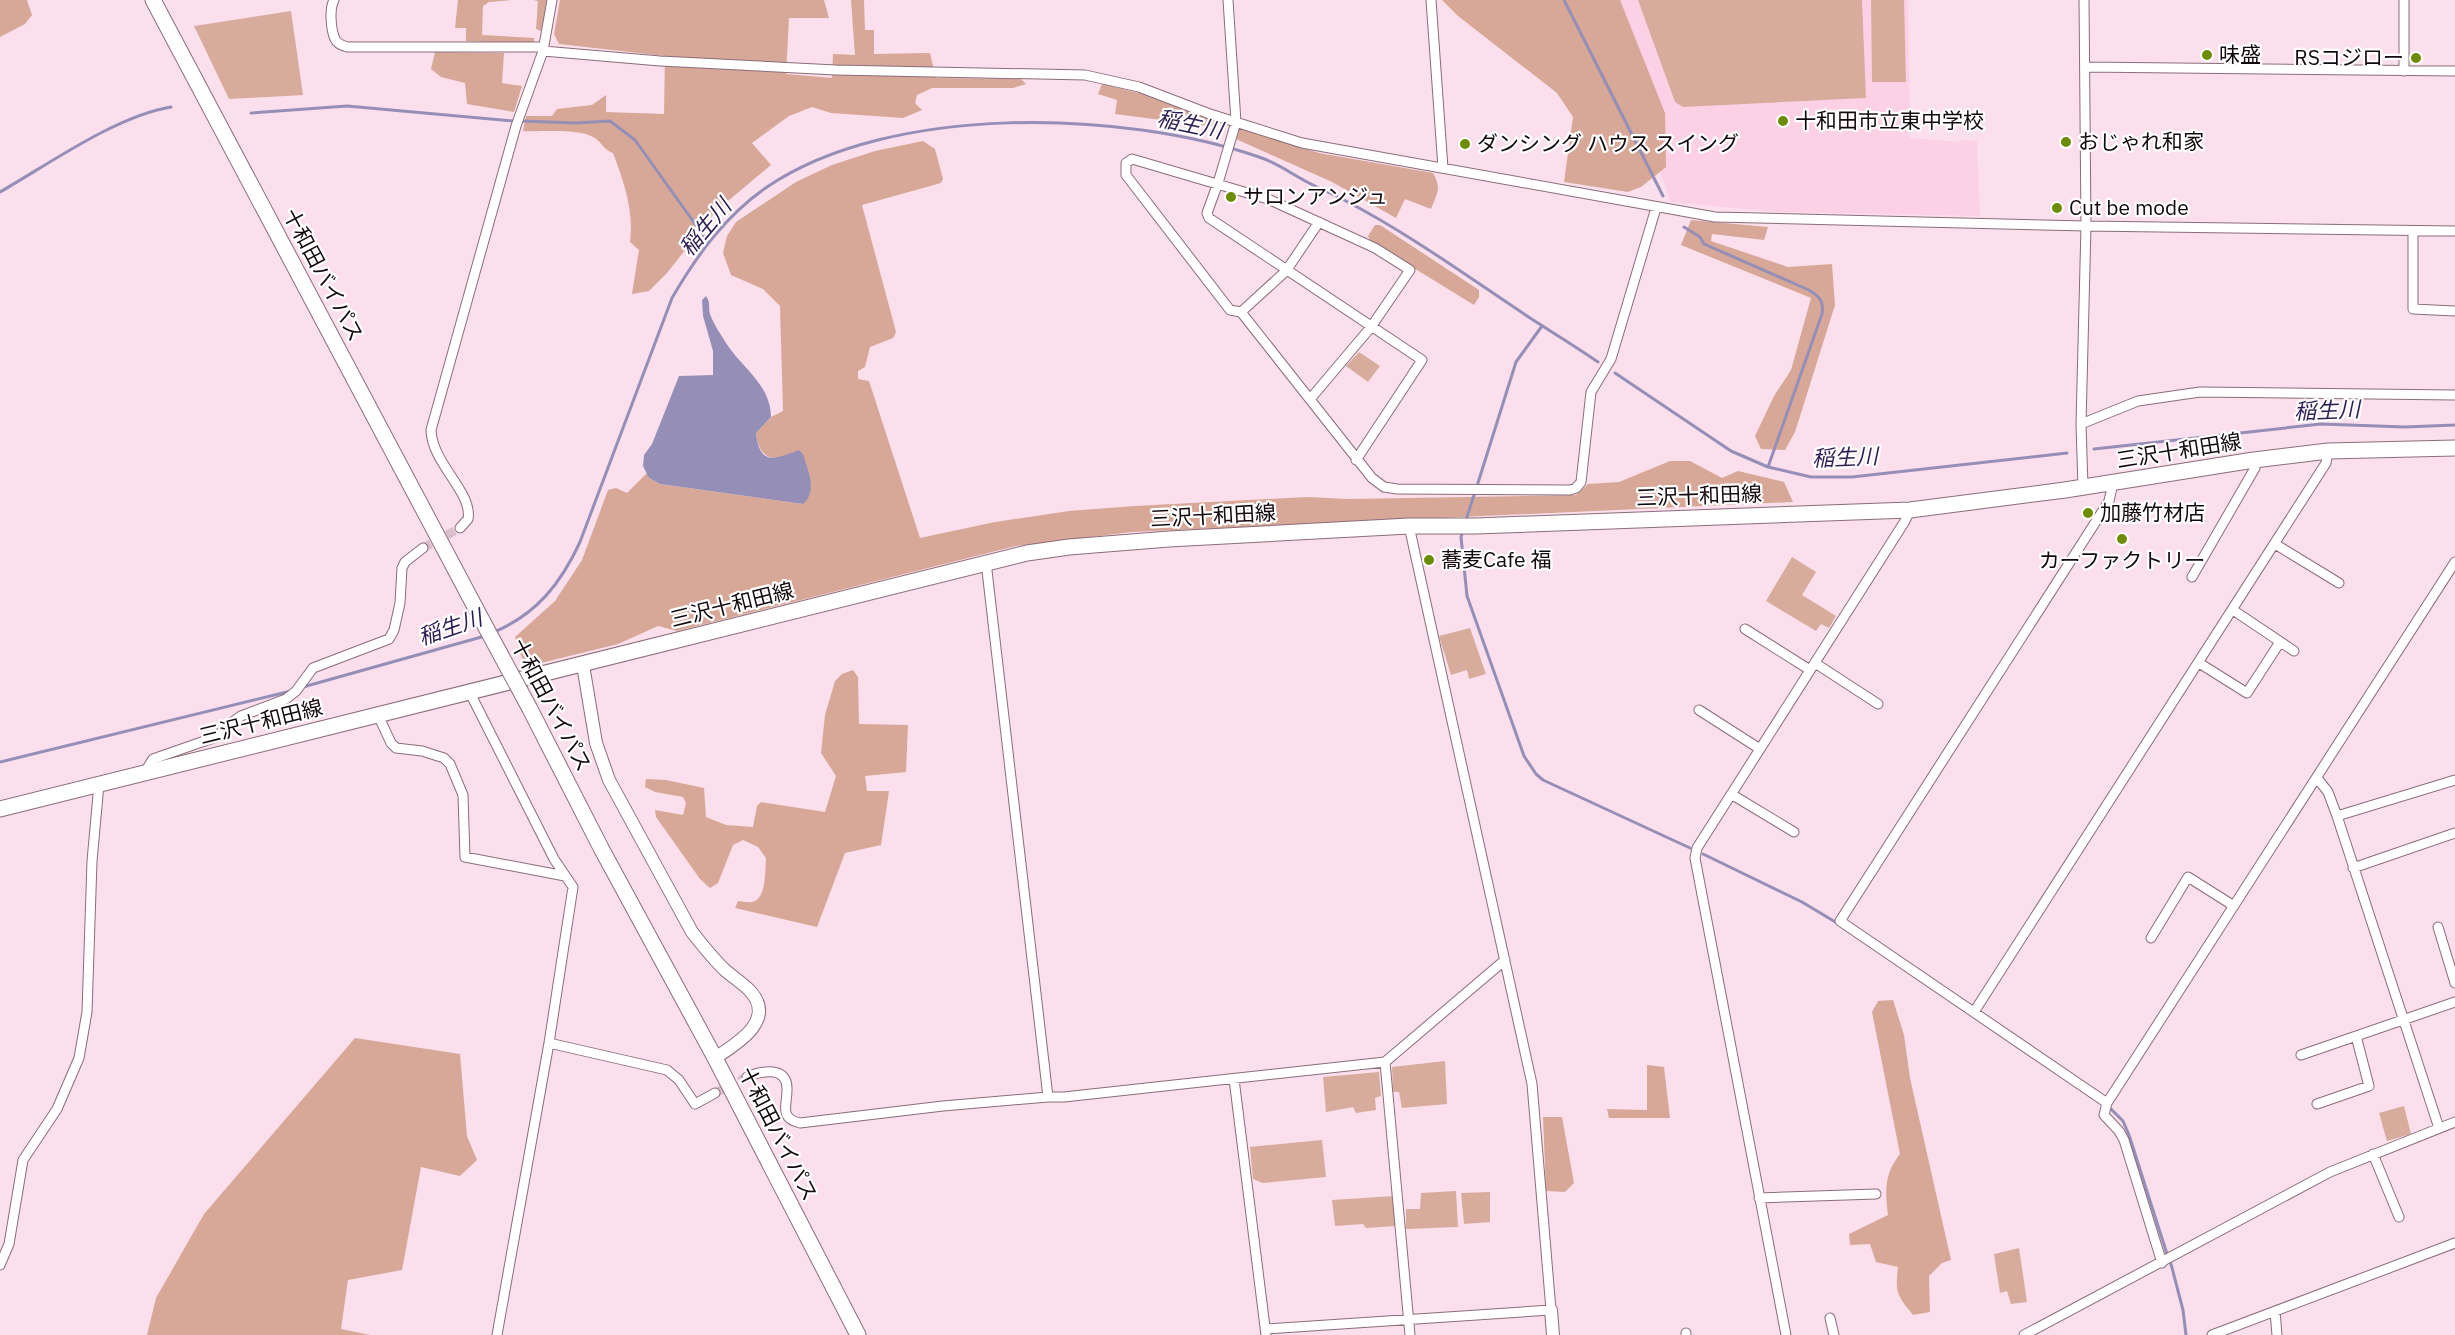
<svg xmlns="http://www.w3.org/2000/svg" width="2455" height="1335" font-family="'IBM Plex Sans','Noto Sans JP',sans-serif">
<rect width="100%" height="100%" fill="#fbdfed"/>
<path fill="#fcd1e6" d="M1598,0H1908L1910,138L1959,142L1964,140L1977,141L1980,216L1776,212L1671,202Z"/>
<path fill="#d8ac9c" d="M1638,0H1862L1866,98L1683,107L1675,102Z
M1871,0H1904L1906,82H1872Z
M291,11L303,95L229,99L194,26Z
M1359,352L1380,366L1368,382L1346,366Z
M1792,557L1816,572L1802,595L1836,616L1829,628L1821,624L1816,631L1766,601Z
M1470,628L1486,674L1469,679L1467,670L1451,675L1439,636Z
M1445,1061L1447,1104L1402,1108L1399,1092H1393L1392,1067Z
M1379,1072L1381,1096L1375,1098L1376,1110L1356,1113L1353,1107L1326,1112L1323,1077Z
M2404,1106L2411,1134L2387,1141L2379,1113Z
M1322,1140L1326,1177L1263,1183L1253,1179L1250,1147Z
M1456,1191L1458,1227L1406,1229V1209H1420L1421,1193Z
M1490,1192V1222L1464,1224L1461,1193Z
M1394,1196L1396,1226L1366,1228L1363,1224L1335,1226L1332,1200Z
M2019,1248L2027,1302L2011,1304L2007,1291L2000,1293L1994,1254Z"/>
<path fill="#d7a897" d="M0,0H27L32,15L25,24L0,37Z
M458,0H512L489,2L483,6L482,35L534,38V44L466,41V28H455Z
M533,0H548L541,31L536,29L538,1Z
M560,0H824L829,18H789L786,74L832,78L833,54L855,55L851,0H864L865,30H874V54L930,53L936,78L1021,79L1026,84L1013,88H932L917,95L915,103L922,110L903,118L831,113L812,107L789,116L752,143L771,165L716,211L667,273L649,291L632,294L639,250L630,242C634,211 624,182 613,153C604,150 602,143 595,138C579,128 542,132 523,131L526,116H552L557,109L592,105L606,95V112L664,114L665,56L559,44L554,34Z
M1442,0H1620L1665,113L1666,167L1641,187L1628,192L1564,182L1573,117L1557,93L1458,16Z
M435,52L504,53L502,83L522,86L514,112L467,104L465,83L441,77L431,69Z
M1102,84L1143,94L1218,120L1215,127L1115,114L1117,100L1098,94Z
M1240,128L1319,153L1433,173C1442,188 1437,194 1431,209L1405,199L1396,218L1332,182L1236,139Z
M923,141L935,149L943,179L941,183L862,205L896,332L893,338L870,347L865,367L858,371V379L869,381L920,538L995,522L1069,511L1135,506L1307,497L1348,499L1576,495L1588,484L1619,482L1670,461H1690L1722,478L1738,471L1784,482L1793,502L1132,532L1016,546L677,631L658,626L618,644L525,667L515,637L555,601L582,560L608,490L616,488L627,493L647,473L649,478L660,484L803,504L793,452C771,464 759,457 756,433L771,417L783,411L780,306L763,289L731,275L723,253L727,236L736,222L796,182L832,165L875,151Z
M1691,220L1768,227L1764,240L1712,234L1711,241L1788,267L1832,264L1835,305L1795,432L1785,450L1761,449L1755,436L1774,396L1791,370L1811,298L1681,245Z
M1375,225H1380L1479,290V297L1474,305L1370,241L1368,236Z
M853,670L858,677L859,724L908,725L906,772L865,776L867,791H889L881,845L845,853L817,927L735,908L738,901C742,901 748,903 752,902C767,899 765,869 766,858L758,847L743,840L733,845L718,883L710,888L700,879L656,817L655,810L683,815L686,803L683,797L655,792L645,787L646,779L666,780L704,788L706,817L726,825L753,827L757,806L761,802L825,812L836,776L821,753L825,715L835,681L842,674Z
M1893,1000L1904,1035L1910,1078L1951,1260L1942,1263L1929,1276L1930,1312L1913,1315C1897,1295 1895,1293 1898,1267L1876,1262L1870,1244L1850,1245L1849,1234L1888,1215C1885,1191 1884,1174 1900,1154L1872,1012L1878,1001Z
M355,1038L460,1054L467,1136L477,1160L460,1176L421,1167L402,1270L348,1280L341,1329L370,1335H147L156,1298L204,1214Z
M1647,1065L1664,1067L1670,1118H1609L1607,1109L1647,1110Z
M1562,1117L1574,1183L1565,1192L1546,1191L1543,1117Z"/>
<path fill="#958fb8" d="M706,296C711,303 708,306 710,314C713,323 721,335 726,343C742,368 771,385 771,417L756,433C760,468 776,458 799,450L803,454C808,471 818,491 803,504L660,484L649,478L643,466L644,455L652,444L679,376L713,375V351L703,316L702,300Z"/>
<g fill="none" stroke-linecap="round" stroke-linejoin="round">
<path stroke="#958fb8" stroke-width="3" d="M1564,0L1663,196
M251,113L347,106L513,121
M521,121L575,123L610,121L635,140L708,242
M0,192C49,164 116,116 171,107
M1684,227L1700,237L1704,244L1809,290C1820,297 1824,301 1822,314L1768,467
M1615,373L1731,451L1768,467L1811,477H1852L2067,453
M2094,449L2321,424L2405,427L2455,425
M1477,486L1516,362L1542,326
M1466,520L1475,492
M1463,530L1461,537L1467,596L1524,756L1536,774L1543,780L1690,848
M494,632C537,614 561,583 580,542L672,298C697,255 726,215 767,187C891,103 1122,110 1259,157C1278,163 1293,175 1311,184C1322,190 1333,194 1344,200C1408,233 1467,276 1527,316C1550,331 1575,346 1598,362
M303,687L485,636
M0,762L291,691
M1703,854L1802,902L1837,923
M2111,1109L2123,1121L2129,1135L2167,1254
M2171,1264L2183,1310L2186,1335"/>
<path stroke="#d8bfcb" stroke-width="9" stroke-dasharray="9 4.5" stroke-linecap="butt" d="M423,548L460,528
M715,1093L747,1077"/>
<g stroke="#8b6c7b" stroke-width="11">
<path id="minor" d="M334,0C329,9 331,30 335,39C337,44 342,45 347,47H543
M1228,0L1236,122L1218,183L1207,213L1209,218L1422,360L1356,460
M1431,0L1443,168
M543,51L660,61L836,70L1085,75L1139,87L1207,113L1302,143L1715,217L2086,226L2455,231
M2085,67L2455,71
M2404,71V0
M1319,222L1286,271L1241,312L1372,478L1384,487L1397,489L1570,490L1576,488L1581,482L1591,392L1611,359L1656,208
M2413,231V309L2455,311
M1241,312L1230,310L1126,175V163L1132,159L1268,199L1375,248L1410,270L1371,327L1311,398
M2081,424L2138,401L2200,392L2455,395
M2083,487L2081,424L2086,226L2084,0
M460,528L468,519C473,492 432,464 431,430L516,126L543,51L552,0
M2275,544L2339,583
M986,562L1048,1097
M2192,577L2255,468L2254,460
M2233,610L2294,651
M1745,629L1810,670
M1815,663L1878,704
M2199,663L2247,693L2280,642
M470,693L554,859L573,887L549,1043L497,1335
M1699,710L1760,749
M378,715L391,743L396,748L422,751L444,758L450,764L463,795L465,857L565,876
M145,772L153,759L216,737L230,724L241,716L286,699L296,691L313,668L389,639L394,630L400,603L402,568L405,562L423,548
M2317,778L2328,792L2337,816L2439,1128
M1731,794L1794,832
M2337,816L2455,780
M2353,868L2455,833
M2438,927L2455,983
M2151,938L2188,877L2234,906
M1974,1012L2326,463L2328,451
M549,1043L667,1070L679,1080L695,1104L715,1093
M2301,1055L2455,1002
M1385,1062L1410,1335
M747,1077C761,1071 788,1065 787,1090C787,1106 779,1118 800,1123L943,1106L1048,1097H1064L1385,1062L1505,960
M1234,1079L1266,1335
M2107,1103L1840,921L2109,501L2113,483
M2317,1104L2369,1086L2356,1036
M2373,1154L2399,1217
M1759,1198L1876,1194
M2162,1263L2124,1140L2119,1131L2104,1115L2107,1103L2455,562
M0,1265L9,1244L23,1160L57,1109L79,1058L87,1012L92,861L99,784
M2275,1311L2277,1335
M1830,1318L1834,1335
M1265,1329L1551,1310L1532,1084L1409,526
M1686,1333V1335
M1786,1335L1695,858L1697,848L1905,521L1910,510
M2024,1335L2330,1172L2455,1122
M2212,1335L2455,1243"/>
</g>
<g stroke="#8b6c7b" stroke-width="14">
<path id="tertiary" d="M583,665L596,743L609,780L692,932C703,946 713,959 726,971C734,978 744,984 751,992C776,1021 736,1044 715,1058
M1551,1310L1553,1335"/>
</g>
<g stroke="#8b6c7b" stroke-width="17">
<path id="primary" d="M0,809L1027,553L1069,547L1169,539L1409,526H1475L1910,510L2065,490L2254,460L2328,451L2455,448"/>
</g>
<g stroke="#8b6c7b" stroke-width="17">
<path id="trunk" d="M153,0L483,622
M530,709L601,848L715,1058L858,1335"/>
</g>
<use href="#minor" stroke="#fff" stroke-width="9"/>
<use href="#tertiary" stroke="#fff" stroke-width="12"/>
<use href="#primary" stroke="#fff" stroke-width="15"/>
<use href="#trunk" stroke="#fff" stroke-width="15"/>
<g stroke="#8b6c7b" stroke-width="17" stroke-linecap="butt">
<path id="trunk-bridge" d="M483,622L530,709"/>
</g>
<use href="#trunk-bridge" stroke="#fff" stroke-width="15"/>
</g>
<g fill="#6e8b04" stroke="#fff" stroke-width="2">
<circle cx="2207" cy="55" r="6"/>
<circle cx="2416" cy="58" r="6"/>
<circle cx="1783" cy="121" r="6"/>
<circle cx="2066" cy="142" r="6"/>
<circle cx="1465" cy="144" r="6"/>
<circle cx="1231" cy="197" r="6"/>
<circle cx="2057" cy="208" r="6"/>
<circle cx="2088" cy="513" r="6"/>
<circle cx="2122" cy="539" r="6"/>
<circle cx="1429" cy="560" r="6"/>
</g>
<g text-anchor="middle" stroke-width="4.5" stroke-linejoin="round" paint-order="stroke">
<g font-size="21" fill="#13080d" stroke="#fff" text-anchor="start">
<text x="2219" y="62">味盛</text>
<text x="2404" y="65" text-anchor="end">RSコジロー</text>
<text x="1795" y="128">十和田市立東中学校</text>
<text x="2078" y="149">おじゃれ和家</text>
<text x="1477" y="151">ダンシング ハウス スイング</text>
<text x="1243" y="204">サロンアンジュ</text>
<text x="2069" y="215">Cut be mode</text>
<text x="2100" y="520">加藤竹材店</text>
<text x="1441" y="567">蕎麦Cafe 福</text>
<text x="2122" y="568" text-anchor="middle">カーファクトリー</text>
</g>
<g font-size="21" fill="#13080d" stroke="#fff">
<text transform="translate(323 275) rotate(62)" y="7">十和田バイパス</text>
<text transform="translate(2179 451) rotate(-9)" y="7">三沢十和田線</text>
<text transform="translate(1699 496) rotate(-2)" y="7">三沢十和田線</text>
<text transform="translate(1213 516) rotate(-3)" y="7">三沢十和田線</text>
<text transform="translate(732 605) rotate(-14)" y="7">三沢十和田線</text>
<text transform="translate(551 705) rotate(62)" y="7">十和田バイパス</text>
<text transform="translate(261 722) rotate(-14)" y="7">三沢十和田線</text>
<text transform="translate(778 1134) rotate(63)" y="7">十和田バイパス</text>
</g>
<g font-size="22" font-style="italic" fill="#2c1e52" stroke="#fff">
<text transform="translate(1190 124) rotate(12)" y="8">稲生川</text>
<text transform="translate(705 227) rotate(-50)" y="8">稲生川</text>
<text transform="translate(2327 410) rotate(-2)" y="8">稲生川</text>
<text transform="translate(1845 457) rotate(-2)" y="8">稲生川</text>
<text transform="translate(450 627) rotate(-19)" y="8">稲生川</text>
</g>
</g>
</svg>
